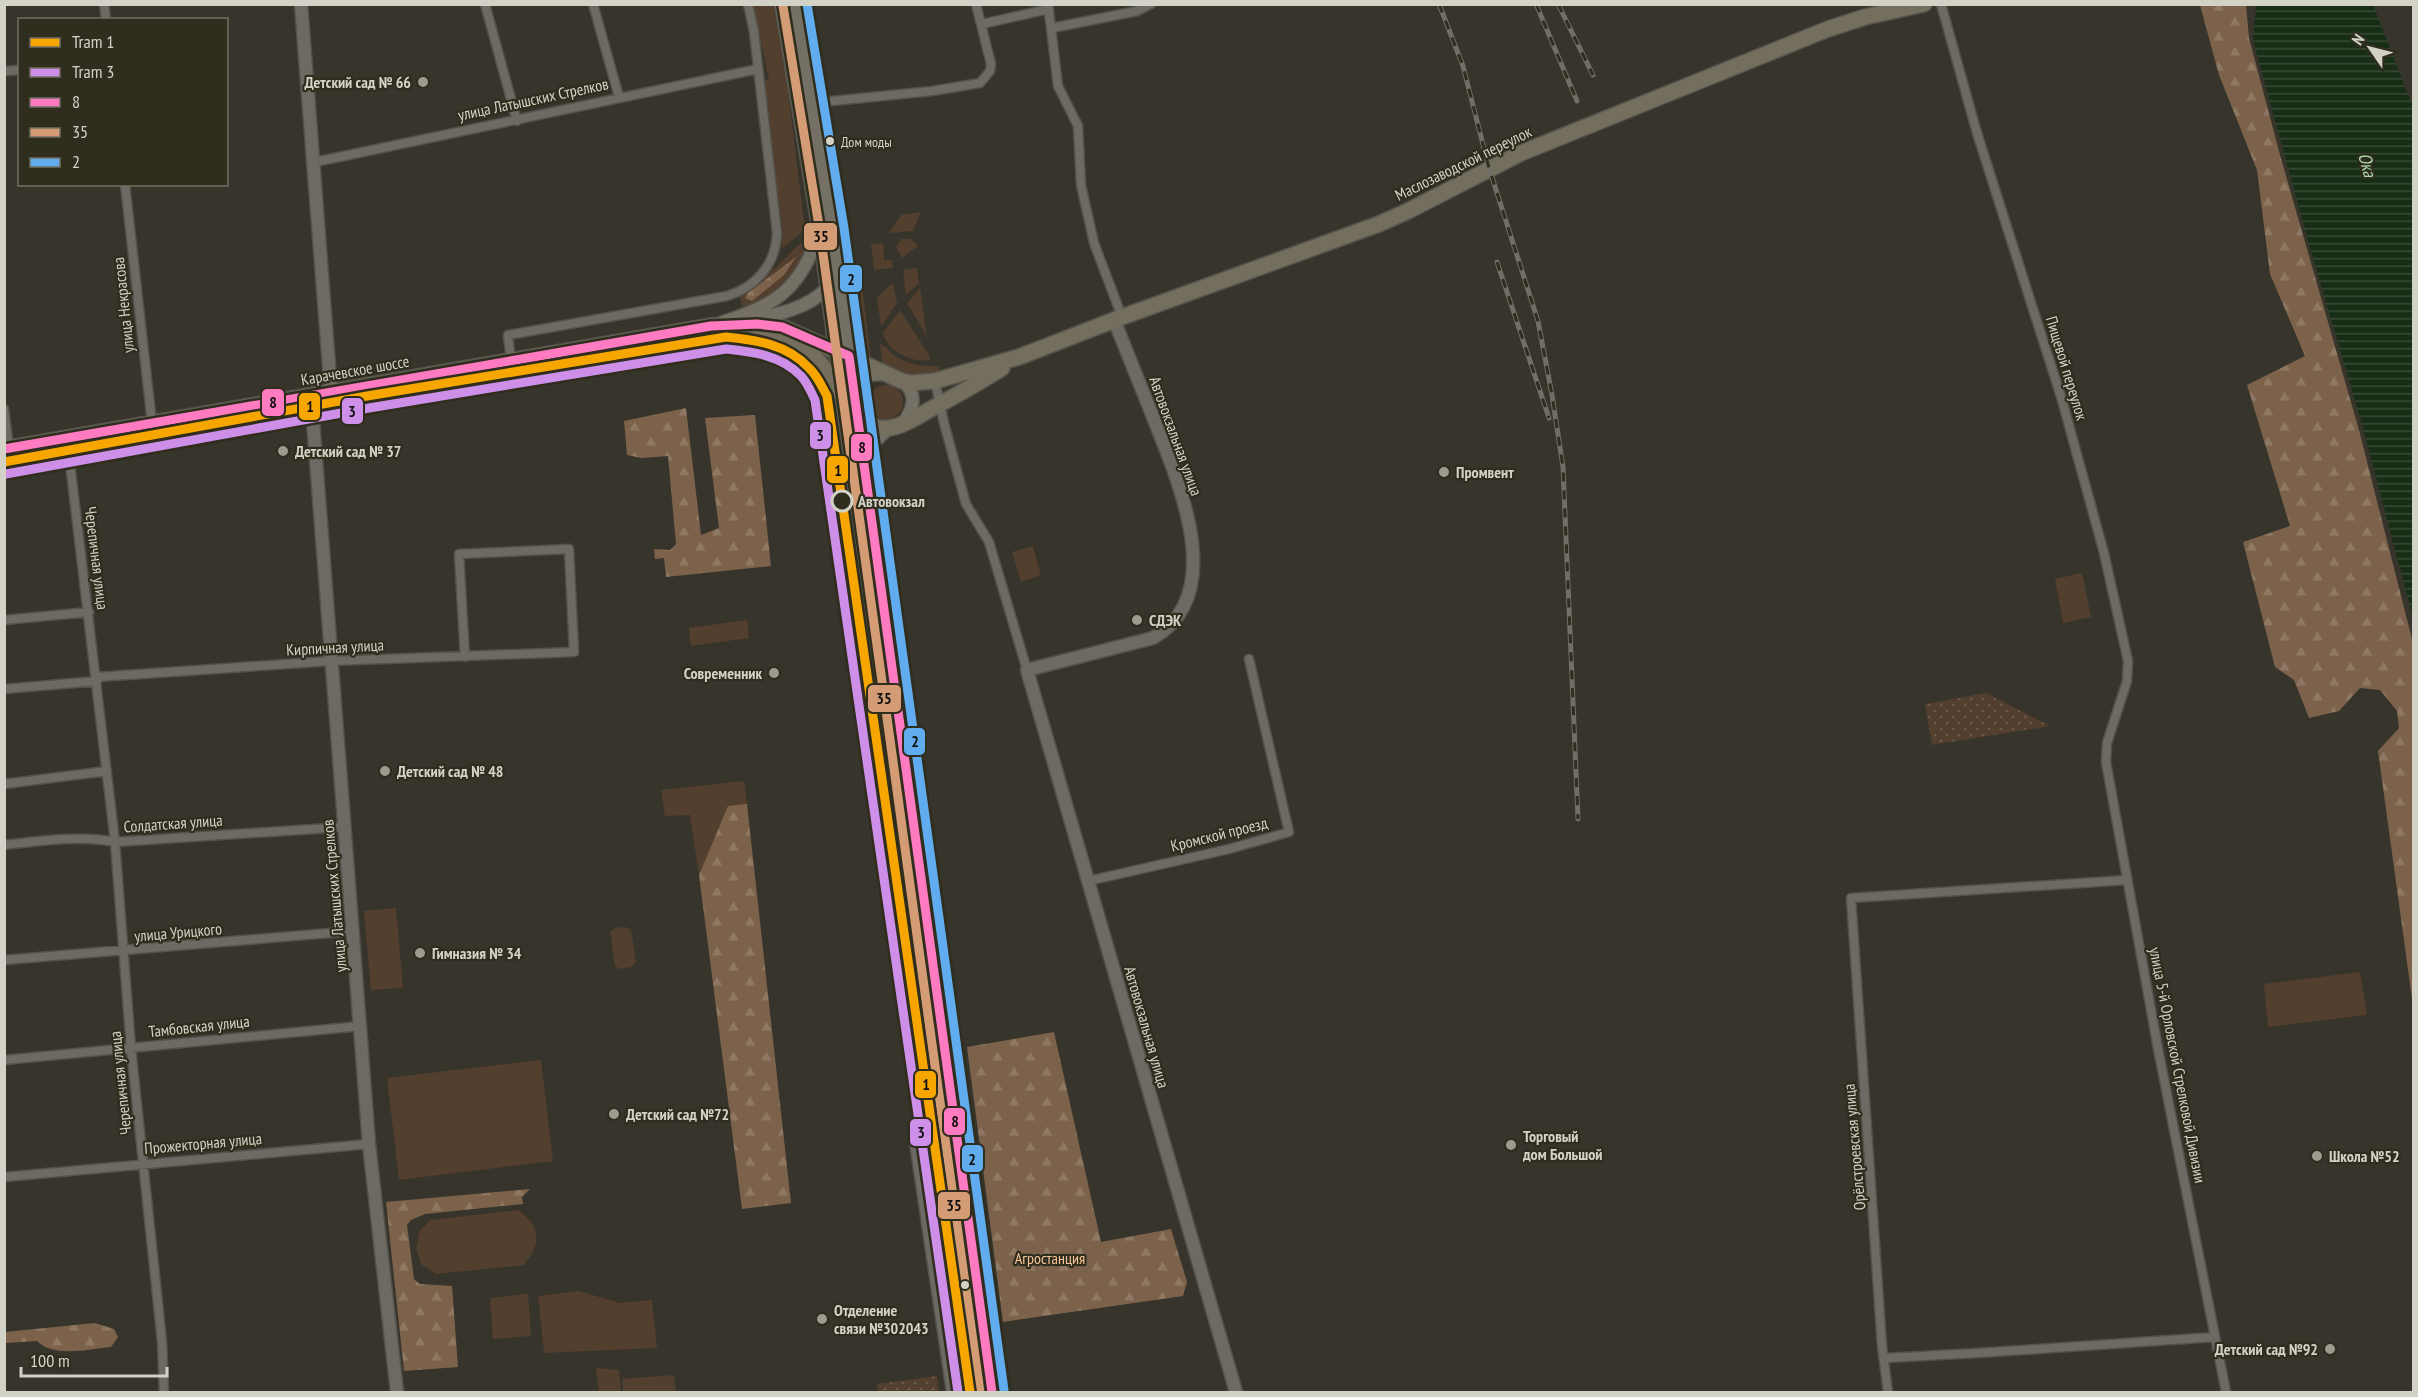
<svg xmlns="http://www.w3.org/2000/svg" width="2418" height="1397" font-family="'PT Sans Narrow',sans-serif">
<defs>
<pattern id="forest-firs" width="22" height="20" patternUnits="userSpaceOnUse" patternTransform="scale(1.5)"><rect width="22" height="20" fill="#7c624b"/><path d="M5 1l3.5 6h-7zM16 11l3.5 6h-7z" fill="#8e7863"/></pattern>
<pattern id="park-dots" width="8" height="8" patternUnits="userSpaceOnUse" patternTransform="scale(1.5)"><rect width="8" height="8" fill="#533f2e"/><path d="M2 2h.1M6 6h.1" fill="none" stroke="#6b5a4b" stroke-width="1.8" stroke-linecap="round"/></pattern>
<pattern id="water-rules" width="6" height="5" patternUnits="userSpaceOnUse" patternTransform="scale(1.5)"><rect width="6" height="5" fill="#182d16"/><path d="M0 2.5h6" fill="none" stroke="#394b36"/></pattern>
</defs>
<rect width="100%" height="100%" fill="#36342b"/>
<path fill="#533f2e" d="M753,5H773L786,75L805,230L782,248L783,231L762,82L769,79Z
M921,212L913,231L889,233L901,215Z
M806,238C808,268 769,301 742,307L740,296L776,267Z
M901,239H911L918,246L902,258L896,247Z
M883,243L884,260H892L893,268L874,270L871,244Z
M917,268L919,284L906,295L903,270Z
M893,283L897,303L881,326L877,297Z
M862,285L871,360L854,334L846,288Z
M920,288L927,337L907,303Z
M900,310L929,355L930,360C912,363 888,352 883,333Z
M880,344C887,346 889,352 895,356C909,365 923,366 939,366L940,372C912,378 901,373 875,363L882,362Z
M869 402a17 17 0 1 1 34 0a17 17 0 1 1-34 0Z
M1033,546L1041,575L1021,582L1012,552Z
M2082,573L2091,617L2063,623L2055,579Z
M747,620L749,638L691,646L689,628Z
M744,781L747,804L728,807L699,875L690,815L665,816L661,790Z
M396,908L403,988L371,990L364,911Z
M625,927L631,930L636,962L632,967L620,969L615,966L610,932L615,928Z
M2360,972L2367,1015L2268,1027L2264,984Z
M541,1060L553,1161L399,1180L387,1078Z
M518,1210C541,1227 542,1243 524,1265L436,1274L422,1265L416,1249L419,1232L430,1220Z
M579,1291L620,1303L652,1300L657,1348L544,1353L538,1296Z
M528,1294L531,1336L493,1339L490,1298Z
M596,1368L619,1370L621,1392H599Z
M674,1375L676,1392H623L622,1379Z"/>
<path fill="url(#forest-firs)" d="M2200,5H2246L2249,38L2280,155L2359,430L2413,643V1006L2378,751L2399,728L2397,711L2380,690L2360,688L2339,711L2309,718L2294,680L2275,667L2243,542L2290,526L2247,385L2305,356L2270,274L2257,170L2219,75Z
M796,257L784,275L752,301L745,298L748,293Z
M686,408L701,535L719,528L705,418L755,415L771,566L666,577L664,558L655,559L654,549L670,550L676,544L668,456L641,458L627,455L624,421Z
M747,804L791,1203L742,1209L699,875L728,806Z
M1054,1032L1101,1242L1171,1229L1187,1282L1183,1296L1003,1322L967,1047Z
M530,1189L522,1197L523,1204L425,1214L411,1220L407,1225L414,1279L420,1284L452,1286L458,1367L404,1371L386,1202Z
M95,1323L114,1329L118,1337L111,1347C90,1349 53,1358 37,1341L5,1343V1332Z"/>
<path fill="url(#park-dots)" d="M1986,693L2050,726L1932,745L1925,704Z
M937,1376L939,1392H878L877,1384Z"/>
<path fill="url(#water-rules)" d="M2256,5H2373L2413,107V618L2363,428L2308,241L2253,40Z"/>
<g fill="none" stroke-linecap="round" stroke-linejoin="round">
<g stroke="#54534b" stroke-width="11">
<path id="street" d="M104,4L106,20
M485,4L517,121
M593,4L619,97
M1048,4L1058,86L1078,126L1081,185L1094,243L1122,317
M1941,4L1977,133L2062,400L2104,553L2128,661L2127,681L2107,743L2106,762L2159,1054L2226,1392
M982,24L1049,9
M1052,28L1137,11L1151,4
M4,71L20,70
M812,103L932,91L980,83L990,71L991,64L976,4
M315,162L758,69
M125,184L152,423
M511,361L508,335L727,296C757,287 776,263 777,233L754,32L748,4
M935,381L944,423L966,504L989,542L1027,670
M4,409L9,448
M67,438L115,842L131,1048L162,1342L164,1392
M4,620L89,612
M97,677L331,661L574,652L569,549L459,554L465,657
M4,689L97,681
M4,784L107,771
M4,845C40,841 80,835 115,842L344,827
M1088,881L1229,849L1289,832L1249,659
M4,960L354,931
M4,1060L361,1026
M914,1142L951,1392
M4,1177L369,1144
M1885,1358C1995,1353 2105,1344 2215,1337
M1888,1392L1882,1346L1851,898L2127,880"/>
</g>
<g stroke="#54534b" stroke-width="15">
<path id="secondary" d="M301,4L331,392
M1114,320C1127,352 1140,385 1153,417C1177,479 1230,594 1153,638L1027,670L1236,1392
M311,395L369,1144L397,1392"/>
</g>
<g stroke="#54534b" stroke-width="15">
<path id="primary" d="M781,4L819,232L978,1392
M795,4L832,230L992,1392
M747,320C776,315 809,309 829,286
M723,322C775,306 800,289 818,236
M902,381C919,394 913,409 903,424
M847,385L865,375L884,374
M865,461L871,445L889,428"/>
</g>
<g stroke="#54534b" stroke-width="18">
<path id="highway" d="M758,332C779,336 800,345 816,359C838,379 853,433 889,428C904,426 918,416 931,409C955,396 979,383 1002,368
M4,449L711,326L757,324L782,327L902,381L910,383L935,381L1019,357L1122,317L1379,224L1408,211L1521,153L1828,29L1865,17L1924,4"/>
</g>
<use href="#street" stroke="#6c6a63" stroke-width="8"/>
<use href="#secondary" stroke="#6c6a63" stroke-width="12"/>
<use href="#primary" stroke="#747065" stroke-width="12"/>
<use href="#highway" stroke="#746e5e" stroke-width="15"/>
<g stroke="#6f6e67" stroke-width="5">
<path id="rail" d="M1439,4L1463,66L1489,168L1538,321L1552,395L1563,467L1578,819
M1536,4L1577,101
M1558,4L1593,75
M1497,262L1549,418"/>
</g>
<use href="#rail" stroke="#2f2d1d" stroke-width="3" stroke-dasharray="9" stroke-linecap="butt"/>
<g stroke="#2f2d1d" stroke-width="14">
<path id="bus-1" d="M4,449L711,326L757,324L782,327L849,356L992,1392"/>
</g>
<g stroke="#2f2d1d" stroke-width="14">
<path id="bus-2" d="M783,6L820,232L980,1392"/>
</g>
<g stroke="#2f2d1d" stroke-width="14">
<path id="bus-3" d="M807,4L844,228L1004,1390"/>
</g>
<use href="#bus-1" stroke="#fe7ac1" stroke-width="9"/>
<use href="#bus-2" stroke="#d39c74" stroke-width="9"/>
<use href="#bus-3" stroke="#60acee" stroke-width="9"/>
<g stroke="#2f2d1d" stroke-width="14">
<path id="tram-1" d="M4,462L367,396L726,337C756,340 787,344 809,368C817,375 822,387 827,396L970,1392"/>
</g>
<g stroke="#2f2d1d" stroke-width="14">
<path id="tram-2" d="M6,474L369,408L726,349C753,352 781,355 801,376C807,382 811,392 815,400L958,1392"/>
</g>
<use href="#tram-1" stroke="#f7a600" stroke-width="9"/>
<use href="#tram-2" stroke="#ce8fe9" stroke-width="9"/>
</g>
<g fill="#9c9b90" stroke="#2f2d1d" stroke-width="2">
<circle cx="423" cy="82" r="6"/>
<circle cx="283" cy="451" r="6"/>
<circle cx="1444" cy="472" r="6"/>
<circle cx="1137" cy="620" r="6"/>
<circle cx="774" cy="673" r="6"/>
<circle cx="385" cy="771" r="6"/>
<circle cx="420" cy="953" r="6"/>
<circle cx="614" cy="1114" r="6"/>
<circle cx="1511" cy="1145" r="6"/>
<circle cx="2317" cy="1156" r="6"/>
<circle cx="822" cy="1319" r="6"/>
<circle cx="2330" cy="1349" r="6"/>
</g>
<g fill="#d3d2c7" stroke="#2f2d1d" stroke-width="2">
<circle cx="830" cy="141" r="5"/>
<circle cx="965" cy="1285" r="5"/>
</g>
<circle fill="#2f2d1d" stroke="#d3d2c7" stroke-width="3" cx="842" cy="501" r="10"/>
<g text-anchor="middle" stroke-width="4.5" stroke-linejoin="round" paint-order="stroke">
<g font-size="14" fill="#d3d2c7" stroke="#2f2d1d" text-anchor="start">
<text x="841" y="147">Дом моды</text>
</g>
<g font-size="16" font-weight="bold" fill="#d3d2c7" stroke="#2f2d1d" text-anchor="start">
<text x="411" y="88" text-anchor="end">Детский сад № 66</text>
<text x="295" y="457">Детский сад № 37</text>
<text x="1456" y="478">Промвент</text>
<text x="1149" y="626">СДЭК</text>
<text x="762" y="679" text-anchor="end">Современник</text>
<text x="397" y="777">Детский сад № 48</text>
<text x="432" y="959">Гимназия № 34</text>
<text x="626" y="1120">Детский сад №72</text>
<text x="1523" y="1142">Торговый<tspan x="1523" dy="18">дом Большой</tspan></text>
<text x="2329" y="1162">Школа №52</text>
<text x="834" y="1316">Отделение<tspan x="834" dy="18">связи №302043</tspan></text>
<text x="2318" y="1355" text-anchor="end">Детский сад №92</text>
</g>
<g font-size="16" fill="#d3d2c7" stroke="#2f2d1d">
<text transform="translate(533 99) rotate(-12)" y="6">улица Латышских Стрелков</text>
<text transform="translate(1463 163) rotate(-26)" y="6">Маслозаводской переулок</text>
<text transform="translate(123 305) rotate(-96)" y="6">улица Некрасова</text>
<text transform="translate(2067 368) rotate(73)" y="6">Пищевой переулок</text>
<text transform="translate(355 370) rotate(-10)" y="6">Карачевское шоссе</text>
<text transform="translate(1176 436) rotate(70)" y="6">Автовокзальная улица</text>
<text transform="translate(97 558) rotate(83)" y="6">Черепичная улица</text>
<text transform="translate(335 647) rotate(-3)" y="6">Кирпичная улица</text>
<text transform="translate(173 823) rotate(-4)" y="6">Солдатская улица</text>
<text transform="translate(1219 834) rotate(-14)" y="6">Кромской проезд</text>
<text transform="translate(334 896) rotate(-95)" y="6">улица Латышских Стрелков</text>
<text transform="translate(178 932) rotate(-5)" y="6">улица Урицкого</text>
<text transform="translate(199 1026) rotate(-6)" y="6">Тамбовская улица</text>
<text transform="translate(1147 1027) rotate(74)" y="6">Автовокзальная улица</text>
<text transform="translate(2178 1065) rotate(79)" y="6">улица 5-й Орловской Стрелковой Дивизии</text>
<text transform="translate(120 1083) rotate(-96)" y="6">Черепичная улица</text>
<text transform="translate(203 1143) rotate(-5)" y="6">Прожекторная улица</text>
<text transform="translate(1854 1147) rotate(-95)" y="6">Орёлстроевская улица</text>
</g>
<g font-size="16" font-weight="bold" fill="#d3d2c7" stroke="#2f2d1d" text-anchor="start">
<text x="858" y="507">Автовокзал</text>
</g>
<g font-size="16" fill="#f9c499" stroke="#2f2d1d">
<text x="1050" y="1264">Агростанция</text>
</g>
<g font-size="18" font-style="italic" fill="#aad8a7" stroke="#2f2d1d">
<text transform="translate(2367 165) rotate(74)" y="6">Ока</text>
</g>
</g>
<g stroke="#2f2d1d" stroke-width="2">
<rect x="803" y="222" width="35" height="29" rx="6" fill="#d39c74"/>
<rect x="839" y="264" width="24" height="29" rx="6" fill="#60acee"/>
<rect x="261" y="388" width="24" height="29" rx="6" fill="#fe7ac1"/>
<rect x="298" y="392" width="23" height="29" rx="6" fill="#f7a600"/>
<rect x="341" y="397" width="23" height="28" rx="6" fill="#ce8fe9"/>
<rect x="809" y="421" width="23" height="29" rx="6" fill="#ce8fe9"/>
<rect x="850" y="433" width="23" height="29" rx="6" fill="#fe7ac1"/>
<rect x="826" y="455" width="23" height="29" rx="6" fill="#f7a600"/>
<rect x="867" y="684" width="35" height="29" rx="6" fill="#d39c74"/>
<rect x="903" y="727" width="23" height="29" rx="6" fill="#60acee"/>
<rect x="914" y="1070" width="23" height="29" rx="6" fill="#f7a600"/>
<rect x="943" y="1107" width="23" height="29" rx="6" fill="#fe7ac1"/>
<rect x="909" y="1118" width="23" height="29" rx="6" fill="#ce8fe9"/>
<rect x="961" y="1144" width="23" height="29" rx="6" fill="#60acee"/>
<rect x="937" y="1191" width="34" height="29" rx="6" fill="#d39c74"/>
</g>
<g font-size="16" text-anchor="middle" font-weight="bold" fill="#111">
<text x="821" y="242">35</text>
<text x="851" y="285">2</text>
<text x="273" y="408">8</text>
<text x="310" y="412">1</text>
<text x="352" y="417">3</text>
<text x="820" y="441">3</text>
<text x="862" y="453">8</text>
<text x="838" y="476">1</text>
<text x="884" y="704">35</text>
<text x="915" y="747">2</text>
<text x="926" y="1090">1</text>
<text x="955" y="1127">8</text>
<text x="921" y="1138">3</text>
<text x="972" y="1165">2</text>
<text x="954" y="1211">35</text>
</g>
<rect width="2418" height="1397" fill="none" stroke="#d3d2c7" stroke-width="12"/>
<rect x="18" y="18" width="210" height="168" fill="#2f2d1d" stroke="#716f61" stroke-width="1.5"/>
<rect x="30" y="38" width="30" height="9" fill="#f7a600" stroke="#716f61" stroke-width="1.5"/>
<text x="72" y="48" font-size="18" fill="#d3d2c7">Tram 1</text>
<rect x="30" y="68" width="30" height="9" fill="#ce8fe9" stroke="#716f61" stroke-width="1.5"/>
<text x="72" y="78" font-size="18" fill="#d3d2c7">Tram 3</text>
<rect x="30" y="98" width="30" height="9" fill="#fe7ac1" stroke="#716f61" stroke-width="1.5"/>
<text x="72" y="108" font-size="18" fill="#d3d2c7">8</text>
<rect x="30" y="128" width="30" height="9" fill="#d39c74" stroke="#716f61" stroke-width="1.5"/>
<text x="72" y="138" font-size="18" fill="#d3d2c7">35</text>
<rect x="30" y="158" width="30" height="9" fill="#60acee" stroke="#716f61" stroke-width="1.5"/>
<text x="72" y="168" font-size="18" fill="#d3d2c7">2</text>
<g transform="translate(2370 48) rotate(305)" stroke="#2f2d1d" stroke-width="4.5" paint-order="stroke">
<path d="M0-4.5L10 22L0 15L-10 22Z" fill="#d3d2c7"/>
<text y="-9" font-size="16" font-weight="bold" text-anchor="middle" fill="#d3d2c7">N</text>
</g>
<path d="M21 1367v9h146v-9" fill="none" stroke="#d3d2c7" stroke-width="3"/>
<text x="30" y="1367" font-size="18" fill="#d3d2c7" stroke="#2f2d1d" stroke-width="4.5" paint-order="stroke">100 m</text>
</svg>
